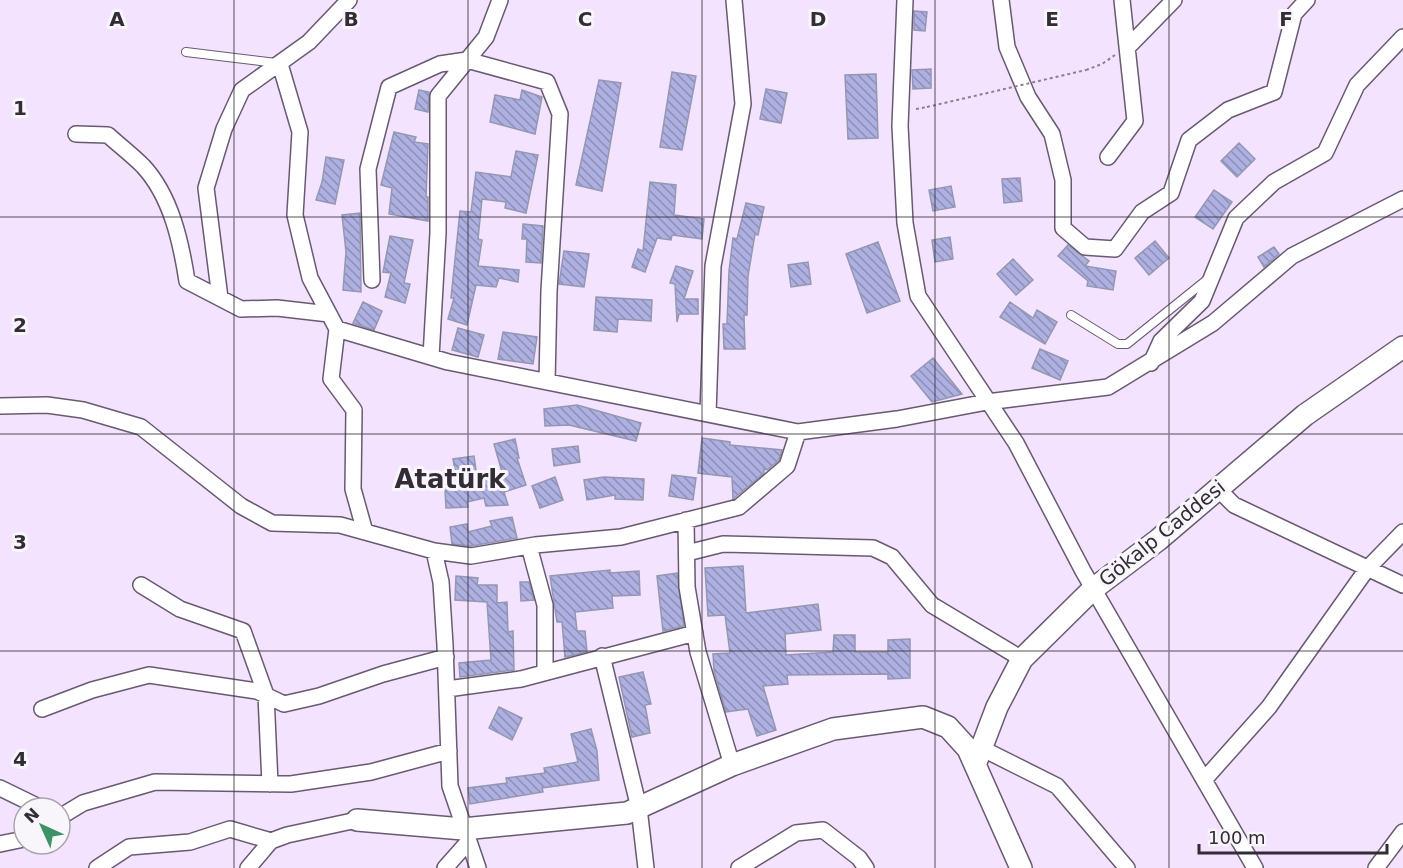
<svg xmlns="http://www.w3.org/2000/svg" width="1403" height="868" font-family="'DejaVu Sans',sans-serif">
<defs>
<pattern id="building-back-hatch" width="6" height="6" patternUnits="userSpaceOnUse" patternTransform="scale(1.5)"><rect width="6" height="6" fill="#adb0e0"/><path d="M-1 5l2 2M0 0l6 6M5-1l2 2" fill="none" stroke="#8d8fb6"/></pattern>
</defs>
<rect width="100%" height="100%" fill="#f3e3fe"/>
<path fill="url(#building-back-hatch)" stroke="#9497b2" stroke-width="1.5" d="M914,11L927,12L925,31L914,30Z
M931,69V88L913,89L912,70Z
M672,72L696,76L682,150L660,147Z
M876,74L878,138L848,139L845,75Z
M599,80L621,83L602,191L576,185Z
M766,89L787,93L781,123L760,119Z
M419,90L429,92L428,112L415,109Z
M522,90L542,97L535,134L490,122L495,95L520,100Z
M394,132L416,137L414,142L428,144L426,197H428V221L389,214L392,188L381,185Z
M1239,143L1255,159L1237,177L1221,161Z
M516,151L538,155L526,213L505,208L506,202L482,199L478,239L482,240L478,266L519,270L518,282L499,278L496,287L476,285L467,325L448,319L454,298H451L460,211L471,212L476,172L511,177Z
M326,157L344,160L335,204L316,200L322,182Z
M1020,178L1022,201L1004,203L1002,179Z
M650,182L676,185L674,215L704,219L702,239L672,235L671,240L657,238L645,272L632,267L638,249L643,251Z
M951,186L955,207L933,211L929,190Z
M1214,190L1232,202L1213,229L1195,217Z
M746,203L764,207L758,235L755,234L748,276L747,315H744L745,349H724L723,324H727L729,271L733,238L737,239Z
M360,213L361,292L343,290L346,252L342,215Z
M523,224L543,226L541,263L526,262L527,239H522Z
M390,236L413,240L404,283L410,284L405,303L385,297L391,273L383,272Z
M950,237L953,259L935,262L932,240Z
M1155,241L1169,258L1149,275L1135,258Z
M878,242L900,301L867,313L846,254Z
M1068,245L1089,261L1085,266L1116,271L1113,290L1087,286L1088,281L1058,256Z
M1274,247L1279,254L1264,267L1258,257Z
M564,251L589,254L584,287L559,284Z
M1013,259L1033,280L1016,295L997,274Z
M808,262L811,284L791,287L788,265Z
M676,266L693,271L684,299H698V314H679L677,322L675,284L670,283Z
M596,297L652,300L651,321L618,319L617,332L594,330Z
M363,302L382,311L374,330L353,323Z
M1010,302L1033,318L1037,310L1057,322L1045,344L1000,317Z
M458,328L484,335L478,357L452,350Z
M503,332L537,337L533,364L498,359Z
M1040,349L1068,361L1060,380L1032,368Z
M933,358L962,394L932,402L911,376Z
M577,405L641,423L636,441L569,425L545,426L544,409Z
M702,438L730,442V445L782,450L779,460L767,470L764,469V473L733,499L732,477L698,473Z
M515,439L519,458H517L526,485L504,492L508,505L486,506L484,498L467,502L468,507L446,508L445,489L458,488L453,459L474,456L477,477L502,472L494,444Z
M578,446L580,462L554,466L552,449Z
M672,475L696,478L693,500L669,496Z
M555,477L563,500L540,508L532,486Z
M604,477L644,479L643,500L615,499V495L587,500L584,480Z
M512,517L517,538L471,546L452,544L450,527L467,524L468,532L492,526L490,521Z
M743,566L746,613L818,604L821,630L785,634L786,655L833,652L834,635H855V652H888V640L910,639V678L888,679V674L787,675L788,684L763,686L776,730L757,736L748,709L726,712L714,671L713,654L730,653L725,615L708,616L705,568Z
M610,570V573L639,571L640,595L612,596L613,608L575,612L577,631H585L587,652L565,657L562,622H557L550,576Z
M677,573L684,626L663,631L657,576Z
M456,576L478,578L477,585H497V603L507,602L508,632L513,631L514,670L460,677L459,663L491,660L487,602L455,600Z
M520,582H529L534,600L521,601Z
M643,672L651,704L645,705L650,733L632,737L619,677Z
M499,707L522,718L512,740L489,728Z
M591,729L597,751L599,780L542,788L543,792L470,804L468,788L507,783L506,778L545,773L544,768L578,762L571,734Z"/>
<g fill="none" stroke-linecap="round" stroke-linejoin="round">
<g stroke="#685a71" stroke-width="10">
<path id="lane" d="M186,52L276,63
M1071,315L1118,344H1127L1209,278"/>
</g>
<g stroke="#685a71" stroke-width="18">
<path id="street" d="M905,0L900,126L905,223L918,296L1016,443L1083,571L1255,868
M1001,0L1007,47L1028,97L1052,134L1063,180V228L1085,247L1115,249L1142,212L1171,193L1189,140L1228,110L1274,92L1294,14L1307,0
M1128,47L1174,0
M280,64L300,132L295,215L310,278L337,329L331,379L354,410L353,489L365,532
M76,134L108,135C119,145 132,155 143,166C171,196 181,242 187,281L241,309L277,308L329,314
M1108,157L1135,121L1122,0
M372,280L368,169L389,87L440,64L467,60L547,82L560,114L549,291L547,382
M220,298L206,188L224,129L242,90L309,42L349,0
M337,329L448,362L798,432L897,419L987,402L1108,387L1213,323L1292,256L1403,199
M431,357L438,233V96L486,37L500,0
M1151,363L1161,341L1202,301L1236,218L1274,182L1325,153L1357,85L1403,37
M0,406L47,405L83,410L141,427L241,506L272,523L340,525L434,551L471,556L535,545L621,537L739,507L787,466L798,432
M708,414L713,266L743,104L734,0
M1218,489L1234,505L1403,585
M686,520L687,587L698,652L732,765
M529,546L545,605V672
M434,551L441,582L445,645L450,786L478,868
M687,553L723,544L873,548L892,557L932,605L1022,659
M141,585L180,609L243,631L266,695L270,784
M602,656L639,808L646,868
M447,689L521,679L695,633
M42,709L92,690L149,675L257,691L284,704L319,696L383,674L446,657
M981,748L1057,786L1127,868
M1204,780L1269,707L1367,569L1403,532
M0,788L41,808
M60,817L83,803L155,782L291,784L371,772L449,751
M0,844L24,839
M97,868L129,847L190,842L230,829L271,841
M248,868L271,841L287,835L357,820
M445,868L468,842
M739,868L796,833L823,830L859,858L866,868
M1376,868L1403,832"/>
</g>
<g stroke="#685a71" stroke-width="24">
<path id="secondary" d="M975,765L997,707L1022,659L1093,589L1158,540L1305,415L1403,347
M357,820L463,829L627,813L732,765L833,729L923,717L948,727L968,749L1021,868"/>
</g>
<path stroke="#8a7f91" stroke-width="2" stroke-dasharray="3 3" stroke-linecap="butt" d="M1086,70L1102,64L1115,55
M916,109L927,107"/>
<use href="#lane" stroke="#fff" stroke-width="8"/>
<use href="#street" stroke="#fff" stroke-width="15"/>
<use href="#secondary" stroke="#fff" stroke-width="21"/>
<path stroke="#8a7f91" stroke-width="2" stroke-dasharray="3 3" stroke-linecap="butt" d="M927,107L1086,70"/>
</g>
<path fill="none" stroke="#332c37" stroke-width="1.5" stroke-opacity="0.55" d="M234,0V868M468,0V868M702,0V868M935,0V868M1169,0V868M0,217H1403M0,434H1403M0,651H1403"/>
<g text-anchor="middle" stroke-width="6" stroke-linejoin="round" paint-order="stroke">
<g font-size="20" fill="#332c37" stroke="#f9f6fb">
<text transform="translate(1162 533) rotate(-39)" y="7">Gökalp Caddesi</text>
</g>
<g font-size="26" font-weight="bold" fill="#332c37" stroke="#f9f6fb">
<text x="450" y="488">Atatürk</text>
</g>
</g>
<g font-size="20" text-anchor="middle" font-weight="bold" fill="#332c37" stroke="#f9f6fb" stroke-width="6" stroke-linejoin="round" paint-order="stroke">
<text x="117" y="26">A</text>
<text x="351" y="26">B</text>
<text x="585" y="26">C</text>
<text x="818" y="26">D</text>
<text x="1052" y="26">E</text>
<text x="1286" y="26">F</text>
<text x="20" y="115">1</text>
<text x="20" y="332">2</text>
<text x="20" y="549">3</text>
<text x="20" y="766">4</text>
</g>
<g transform="translate(42 826) rotate(315)"><circle r="28" fill="#f9f6fb" stroke="#aaa5ad" stroke-width="1.5"/>
<path d="M0-4.5L10 22L0 15L-10 22Z" fill="#3e9366"/>
<text y="-9" font-size="16" font-weight="bold" text-anchor="middle" fill="#332c37">N</text>
</g>
<path d="M1199 844v9h188v-9" fill="none" stroke="#332c37" stroke-width="3"/>
<text x="1208" y="844" font-size="18" fill="#332c37" stroke="#f9f6fb" stroke-width="4.5" paint-order="stroke">100 m</text>
</svg>
